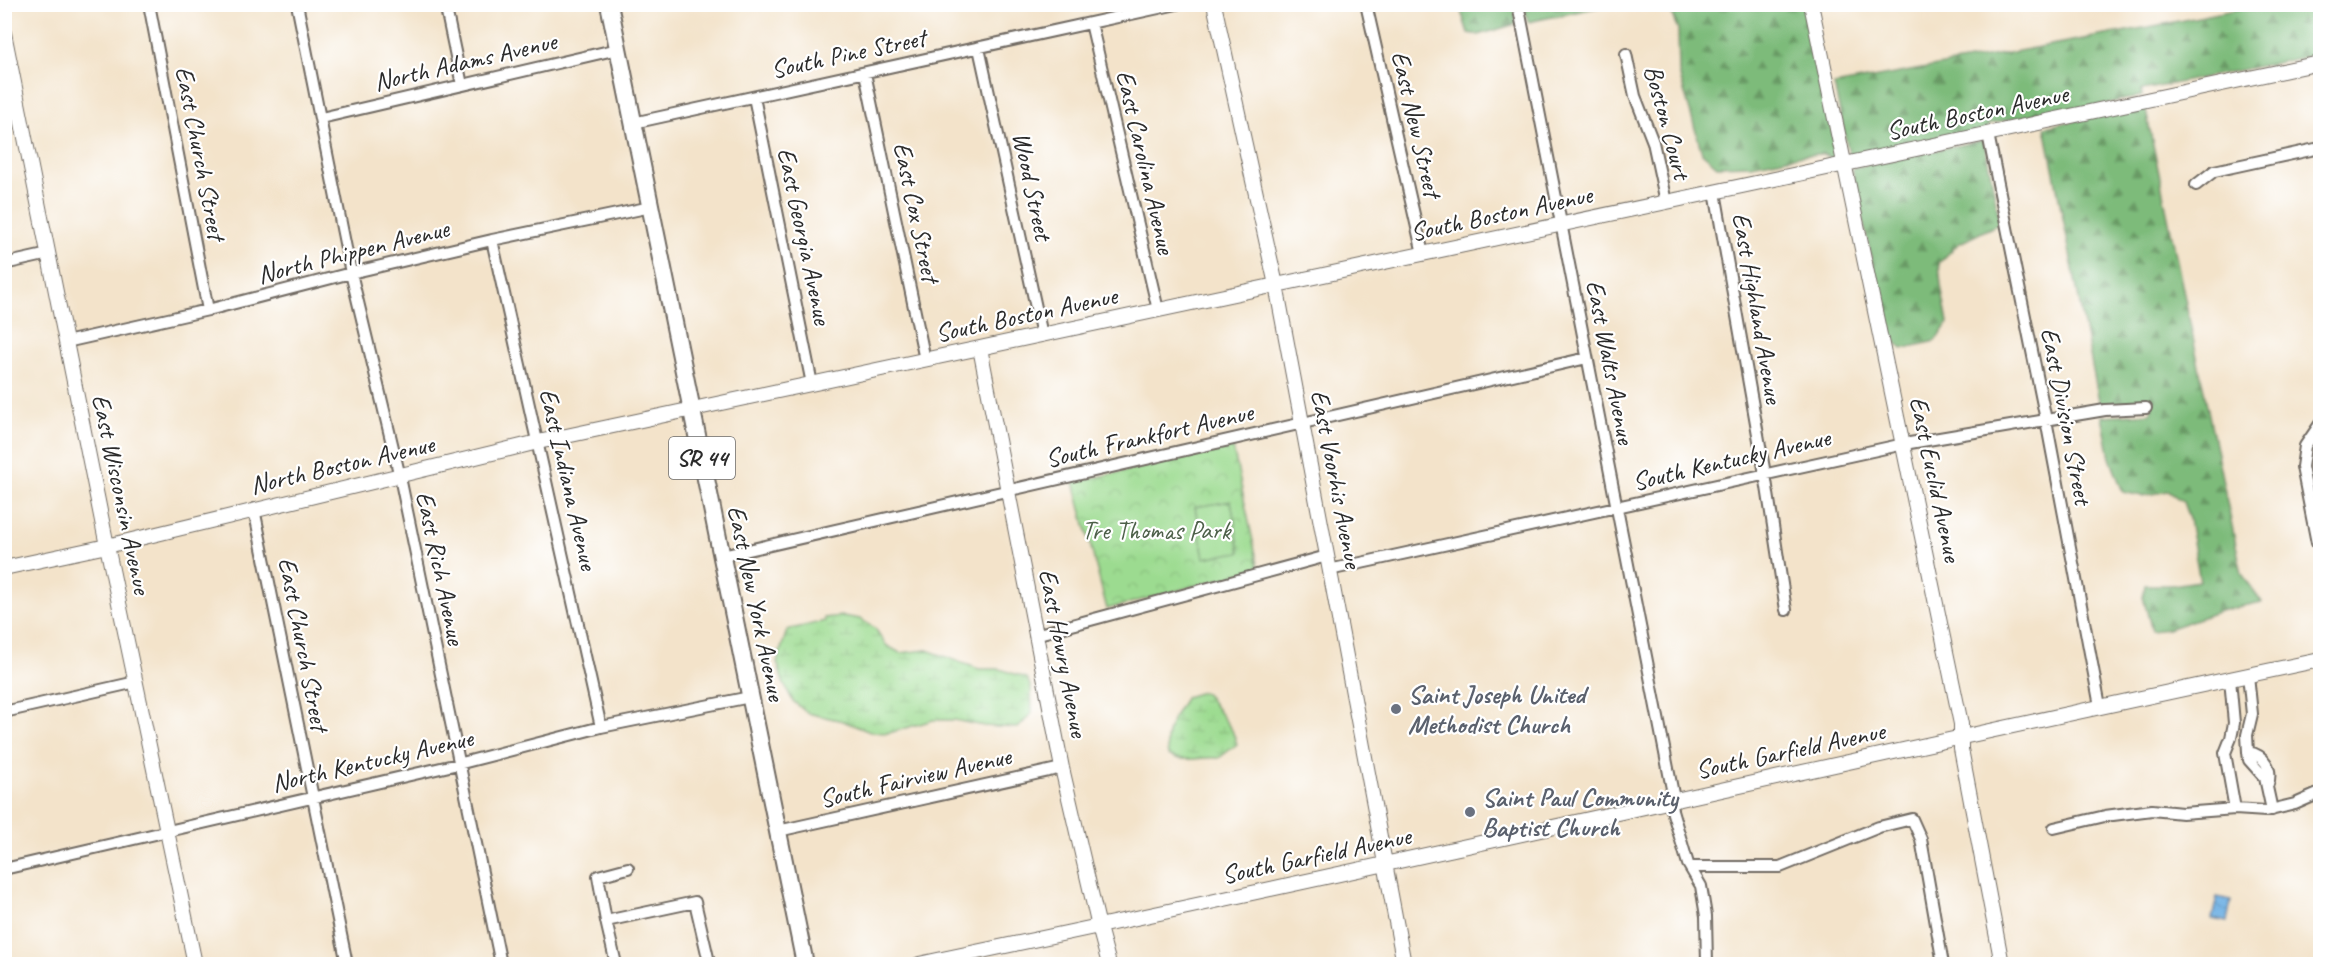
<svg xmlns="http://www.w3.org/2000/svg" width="2325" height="969" font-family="Caveat,sans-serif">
<defs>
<pattern id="forest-firs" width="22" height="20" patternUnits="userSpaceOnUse" patternTransform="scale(1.5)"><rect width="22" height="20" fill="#7dbb7a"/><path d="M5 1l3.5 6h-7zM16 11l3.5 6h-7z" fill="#679864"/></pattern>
<pattern id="wetland-marsh" width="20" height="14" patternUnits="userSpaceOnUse" patternTransform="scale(1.5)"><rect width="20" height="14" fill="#9cdb90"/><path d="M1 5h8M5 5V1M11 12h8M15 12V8" fill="none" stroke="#87bc7c"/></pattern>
<pattern id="park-crowns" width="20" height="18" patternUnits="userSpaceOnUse" patternTransform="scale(1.5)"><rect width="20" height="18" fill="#9cdb90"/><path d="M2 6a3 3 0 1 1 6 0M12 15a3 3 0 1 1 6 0" fill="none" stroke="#87bc7c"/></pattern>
<pattern id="water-waves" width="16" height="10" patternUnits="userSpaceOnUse" patternTransform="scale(1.5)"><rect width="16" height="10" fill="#6fb1e4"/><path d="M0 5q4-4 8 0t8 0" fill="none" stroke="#5b90b9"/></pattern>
</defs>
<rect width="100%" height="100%" fill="#fff"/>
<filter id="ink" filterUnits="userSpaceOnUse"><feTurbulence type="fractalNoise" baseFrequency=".0167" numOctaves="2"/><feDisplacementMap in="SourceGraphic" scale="12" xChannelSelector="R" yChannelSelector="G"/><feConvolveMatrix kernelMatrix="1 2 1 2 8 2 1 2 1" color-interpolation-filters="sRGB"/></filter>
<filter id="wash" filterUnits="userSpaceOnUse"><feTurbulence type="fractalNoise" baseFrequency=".008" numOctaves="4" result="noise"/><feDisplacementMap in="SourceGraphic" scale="24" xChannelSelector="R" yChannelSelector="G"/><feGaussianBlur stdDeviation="1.35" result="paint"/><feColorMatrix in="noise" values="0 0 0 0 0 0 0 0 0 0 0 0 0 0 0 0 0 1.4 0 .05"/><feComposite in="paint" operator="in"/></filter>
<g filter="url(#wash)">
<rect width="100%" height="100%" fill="#f3e3ca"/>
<path fill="url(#forest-firs)" stroke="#547352" stroke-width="1.5" d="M1459,5H1513L1516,24L1479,35L1468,33Z
M1524,5V4L1609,5L1528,22Z
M1668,5H1804L1839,161L1822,154L1803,155L1751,165L1717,166L1702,153L1679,73L1678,30Z
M2258,5H2320V54L2142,90V96L2043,117L2042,113L1989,124V129L1850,158L1834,85L2154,26Z
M2145,106L2242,574L2262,602L2220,611L2168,629L2152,631L2143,597L2145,585H2172L2200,581L2189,519L2183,502L2168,491L2142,496L2123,492L2110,458L2102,416L2151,413L2152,404L2100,406L2045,127Z
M1984,140L2000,223L1958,244L1939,263L1941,286L1948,323L1935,341L1902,349L1887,333L1852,168Z"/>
<path fill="url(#wetland-marsh)" stroke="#64835e" stroke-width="1.5" d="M843,616L860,619L875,628L886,645L900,653L927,650L979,669H1000L1027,678L1031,688L1032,713L1018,728L984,726L954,720H933L889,733L870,732L843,721L807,713L793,701L783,682L777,662L787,630L825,621L824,618Z
M1202,692L1207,695L1232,730L1237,744L1219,758C1199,756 1188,764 1168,755C1163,733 1174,715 1186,697Z"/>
<path fill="url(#park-crowns)" stroke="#64835e" stroke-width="1.5" d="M1233,448L1259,569L1107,609L1074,482Z"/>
<path fill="#9cdb90" stroke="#64835e" stroke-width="1.5" d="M1231,501L1240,552L1204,558L1195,507Z"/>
<path fill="url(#water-waves)" stroke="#4d6e88" stroke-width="1.5" d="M2217,897L2231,900L2227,922L2212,919Z"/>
</g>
<g filter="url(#ink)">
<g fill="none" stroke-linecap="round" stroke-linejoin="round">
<g stroke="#716b63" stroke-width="14">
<path id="minor" d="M149,4L208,310
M297,4L351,273L400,477L501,964
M445,4L462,85
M1366,4L1423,254
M1518,4L1674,799
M1091,23L1158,310
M979,48L1042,335
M1626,54L1635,96L1653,142L1666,202
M865,73L925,360
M754,97L812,384
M321,118L618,49
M633,123L1177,4
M1988,134L2046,420L2100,706
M2196,185L2214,171L2320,148
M1715,192L1765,474L1786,610
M492,240L601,727
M4,264L49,254
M66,342L208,310L351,273L492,240L651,207
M254,509L347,964
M2317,543L2302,467L2305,446L2320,424
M722,556L1587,358
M1329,570L1904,444L2105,410L2146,408
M1035,635L1327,556
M2248,675L2252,714L2247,735L2248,752L2249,760L2265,778L2272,810
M2230,679L2234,723L2231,738L2225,753L2235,809
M4,712L136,682
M2248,752C2264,755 2273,768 2268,784
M1669,800L1688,864L1701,886L1706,916L1707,964
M2054,828L2105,816L2152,810L2182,813L2235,809L2266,811L2295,804L2320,793
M778,831L1062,768
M1690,867H1780L1879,827L1912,819L1921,839L1943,964
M4,869L458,764L601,727L750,697
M606,921L598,876L628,868
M616,964L606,921L695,902L709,962L697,964"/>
</g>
<g stroke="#716b63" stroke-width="16">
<path id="tertiary" d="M1214,4L1276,285L1404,964
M1811,4L1961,724V749L2002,964
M4,33L107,546L195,964
M980,348L1062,768L1099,927L1109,964
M4,568L107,546L538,442L2320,63
M919,964C1387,867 1853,758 2320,660"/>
</g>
<g stroke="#716b63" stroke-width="20">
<path id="primary" d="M609,4L805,964"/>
</g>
<use href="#minor" stroke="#fff" stroke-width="10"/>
<use href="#tertiary" stroke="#fff" stroke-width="14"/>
<use href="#primary" stroke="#fff" stroke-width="16"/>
</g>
</g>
<g fill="#6b7280" stroke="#fff" stroke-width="2">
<circle cx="1396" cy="709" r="6"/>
<circle cx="1470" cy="812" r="6"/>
</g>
<g text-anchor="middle" stroke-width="4.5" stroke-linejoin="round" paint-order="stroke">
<rect fill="#fff" stroke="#6b6b6b" stroke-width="1.5" x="669" y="437" width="66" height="42" rx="4.5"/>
<g font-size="24" font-weight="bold" fill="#2b2b2b">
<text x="702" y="466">SR 44</text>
</g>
<g font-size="26" fill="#2b2b2b" stroke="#fff">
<text transform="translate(848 53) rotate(-12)" y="9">South Pine Street</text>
<text transform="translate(465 61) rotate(-13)" y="9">North Adams Avenue</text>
<text transform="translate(1977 112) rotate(-12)" y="9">South Boston Avenue</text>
<text transform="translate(1668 122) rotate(75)" y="9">Boston Court</text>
<text transform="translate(1417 124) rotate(77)" y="9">East New Street</text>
<text transform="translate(201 153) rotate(79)" y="9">East Church Street</text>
<text transform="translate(1146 162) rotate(77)" y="9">East Carolina Avenue</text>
<text transform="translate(1033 186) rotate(78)" y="9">Wood Street</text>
<text transform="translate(917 212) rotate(78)" y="9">East Cox Street</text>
<text transform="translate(1501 213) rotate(-12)" y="9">South Boston Avenue</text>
<text transform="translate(805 236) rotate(78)" y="9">East Georgia Avenue</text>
<text transform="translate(353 251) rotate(-14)" y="9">North Phippen Avenue</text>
<text transform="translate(1758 308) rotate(80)" y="9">East Highland Avenue</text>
<text transform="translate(1026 314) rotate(-12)" y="9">South Boston Avenue</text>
<text transform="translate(1611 362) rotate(79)" y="9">East Walts Avenue</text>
<text transform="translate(2067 416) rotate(79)" y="9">East Division Street</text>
<text transform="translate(1149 435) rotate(-13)" y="9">South Frankfort Avenue</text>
<text transform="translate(1731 459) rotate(-13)" y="9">South Kentucky Avenue</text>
<text transform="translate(342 464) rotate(-13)" y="9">North Boston Avenue</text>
<text transform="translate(569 479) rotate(77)" y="9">East Indiana Avenue</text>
<text transform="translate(1337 479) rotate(79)" y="9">East Voorhis Avenue</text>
<text transform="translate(1936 479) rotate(78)" y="9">East Euclid Avenue</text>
<text transform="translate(122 494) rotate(78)" y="9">East Wisconsin Avenue</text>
<text transform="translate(441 568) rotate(78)" y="9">East Rich Avenue</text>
<text transform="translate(757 603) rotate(78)" y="9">East New York Avenue</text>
<text transform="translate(304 644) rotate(79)" y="9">East Church Street</text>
<text transform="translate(1064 653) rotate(79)" y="9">East Howry Avenue</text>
<text transform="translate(1790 750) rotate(-12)" y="9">South Garfield Avenue</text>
<text transform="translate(372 760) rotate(-13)" y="9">North Kentucky Avenue</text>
<text transform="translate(915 777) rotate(-13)" y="9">South Fairview Avenue</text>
<text transform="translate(1316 855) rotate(-12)" y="9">South Garfield Avenue</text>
</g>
<g font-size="26" fill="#4d6049" stroke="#fff">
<text x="1156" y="539">Tre Thomas Park</text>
</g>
<g font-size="26" font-weight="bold" fill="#5b616d" stroke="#fff" text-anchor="start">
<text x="1408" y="703">Saint Joseph United<tspan x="1408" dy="30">Methodist Church</tspan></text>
<text x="1482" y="806">Saint Paul Community<tspan x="1482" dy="30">Baptist Church</tspan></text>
</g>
</g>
<rect width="2325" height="969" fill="none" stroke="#fff" stroke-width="24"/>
</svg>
